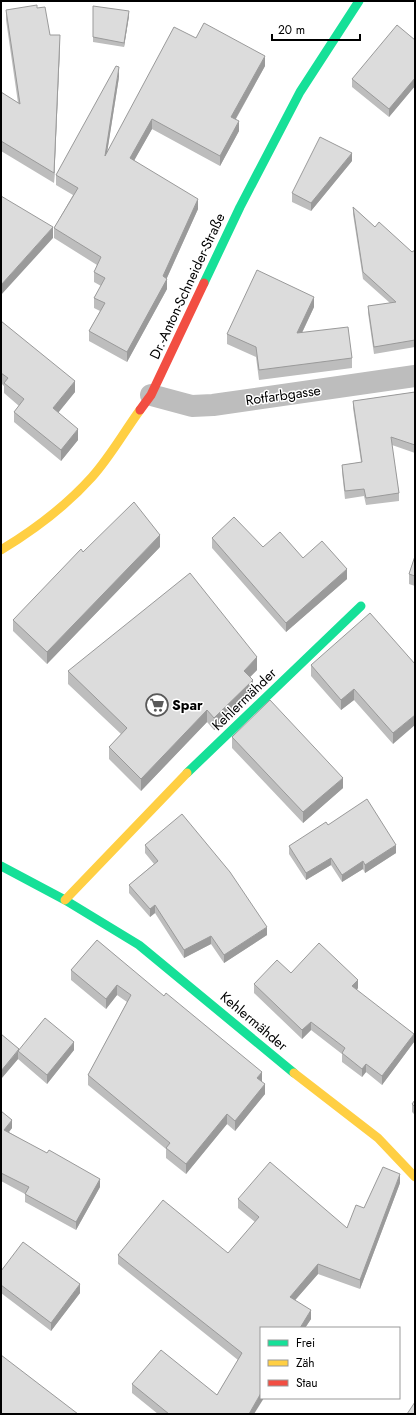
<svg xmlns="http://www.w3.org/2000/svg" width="416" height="1415" font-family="Jost,sans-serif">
<rect width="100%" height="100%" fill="#fff"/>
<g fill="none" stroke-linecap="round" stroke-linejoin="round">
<path stroke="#bdbdbd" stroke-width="22" d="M151,395L192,406L213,405L415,376"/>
<path stroke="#16e098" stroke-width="9" d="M204,283L240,207L300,92L359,1
M187,773L361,606
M1,866L65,900L139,945L294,1073"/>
<path stroke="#ffcf43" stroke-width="9" d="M1,550C34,530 66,506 92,477C110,457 124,432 140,410
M65,900L187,773
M294,1073L378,1138L415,1177"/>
<path stroke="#f24e42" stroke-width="9" d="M140,410L151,395L204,283"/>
</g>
<path fill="#bdbdbd" d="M37,8L50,35L60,46L54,183L1,151V92L18,103L6,20V10Z
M129,16L124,47L93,42V37Z
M196,38L265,66L236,119L239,131L220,166L152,129L134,160L198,209L167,278V289L127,362L89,341V331L100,311L94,308V298L101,286L94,282V272L97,265L54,238V228L73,195L56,185V175L119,77L107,152Z
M415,40V86L389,117L352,87V79Z
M352,161L311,211L292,202V193Z
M353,207L375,227L412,252L415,250V347L374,354L368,313V306L390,303L363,279L353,214Z
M314,307L302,333L352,358V368L259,380L256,357L227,344V334Z
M1,321L75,392L58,413L78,440L61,461L14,422V412L19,406L4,393V386L1,383Z
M415,392V453L392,445L399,493V501L366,505L364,496L345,499L342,472V465L361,462L353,408V401Z
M212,538L263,547L303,558L347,579L286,632L212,548Z
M160,547L47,664L13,631V620Z
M415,556V586L409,584V574Z
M415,664L393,744L354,700L341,710L311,676V665Z
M257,670L250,677L253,693L214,730L207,722L141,791L109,759V747L121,734L68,684V671Z
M232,737L343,788L303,823L232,748Z
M328,825L396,853L365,873L363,869L342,882L331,865L306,880L289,854V846Z
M145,845L267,935L224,963L211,944L184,958L155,913L150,917L129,893V885L154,864L145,853Z
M97,940L262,1082L265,1094L235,1131L227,1124L186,1174L166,1158V1149L88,1085V1075L127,1002L117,995L106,1009L71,980V970Z
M254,984L358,988L357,990L414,1042L382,1085L366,1072L362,1077L342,1062V1054L311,1030L302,1039L254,993Z
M1,1034L19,1049L74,1050L47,1084L18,1059L1,1079Z
M415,1100V1115L412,1112V1104Z
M1,1111L12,1128L9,1132L100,1187L76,1230L25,1202V1194L1,1181Z
M400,1183L360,1289L318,1274L295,1300L311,1319L305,1328H261L254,1414H158L132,1393V1384L217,1395L238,1360L118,1264V1255L228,1253L255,1222L238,1208V1199L347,1228L364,1208Z
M1,1271L80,1293L51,1331L1,1293Z"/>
<path fill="#9a9a9a" d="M129,11V16L124,47V43Z
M60,35V46L54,183V173Z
M265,56V66L231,127V117Z
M119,67V77L105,166V156Z
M415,78V86L389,117V109Z
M152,119V129L130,168V158Z
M239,121V131L220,166V156Z
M352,153V161L311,211V203Z
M198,199V209L165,282L167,279V289L127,362V352L163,276Z
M53,227V238L1,295V285Z
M314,297V307L297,343V333Z
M75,381V392L53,419V408Z
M78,429V440L61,461V450Z
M160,535V547L47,664V652Z
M347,569V579L286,632V623Z
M257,657V670L244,683V671Z
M253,680V693L214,730V718Z
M354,689V700L341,710V700Z
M207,710V722L141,791V779Z
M415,715V725L393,744V733Z
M343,778V788L303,823V812Z
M396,845V853L365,873V865Z
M331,858V865L306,880V873Z
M363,861V869L342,882V875Z
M155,905V913L150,917V909Z
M267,927V935L224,963V955Z
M211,936V944L184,958V950Z
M358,980V988L352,995V986Z
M117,985V995L106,1009V999Z
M311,1022V1030L302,1039V1030Z
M414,1034V1042L382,1085V1076Z
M74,1042V1050L47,1084V1075Z
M18,1051V1059L1,1079V1071Z
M366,1064V1072L362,1077V1069Z
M262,1072V1082L257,1088V1078Z
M265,1084V1094L235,1131V1121Z
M227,1114V1124L186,1174V1164Z
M12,1120V1128L4,1138V1130Z
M400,1174V1183L360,1289V1280Z
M100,1179V1187L76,1230V1222Z
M318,1264V1274L290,1306V1297Z
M80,1284V1293L51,1331V1323Z
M311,1310V1319L305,1328H300Z
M261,1393V1398H264L254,1414H249Z"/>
<path fill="#dcdcdc" stroke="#9a9a9a" d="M37,5V8L45,7L50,35H60L54,173L1,141V92L20,104L6,10Z
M93,6L129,11L124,43L93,37Z
M204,23L265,56L231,117L239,121L220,156L152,119L130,158L198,199L163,276L167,279L127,352L89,331L105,303L94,298L105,278L94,272L101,257L54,228L78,188L56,175L116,66L119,67L105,156L174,27L196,38Z
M397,25L415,40V78L389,109L352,79Z
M320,137L352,153L311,203L292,193Z
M1,196L53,227L1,285Z
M353,207L375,227L379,222L412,252L415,250V340L374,347L368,306L396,302L363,272Z
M257,270L314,297L297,333L348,327L352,358L259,370L256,347L227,334Z
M1,321L75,381L53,408L78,429L61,450L14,412L24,399L4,383L8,378L1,373Z
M415,392V445L391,437L399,493L366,498L364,489L345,491L342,465L362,462L353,401Z
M134,502L160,535L47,652L13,620L81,549L83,552Z
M234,517L263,547L280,532L303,558L322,541L347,569L286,623L212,538Z
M415,556V576L409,574Z
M190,573L257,657L244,671L253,680L214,718L207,710L141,779L109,747L127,728L68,671Z
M370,613L415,664V715L393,733L354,689L341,700L311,665Z
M270,700L343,778L303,812L232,737Z
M367,799L396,845L365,865L363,861L342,875L331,858L306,873L289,846L326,822L328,825Z
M182,814L230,872L267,927L224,955L211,936L184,950L155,905L150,909L129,885L158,861L145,845Z
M97,940L164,996L166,993L262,1072L257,1078L265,1084L235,1121L227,1114L186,1164L166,1148L170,1143L88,1075L131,995L117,985L106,999L71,970Z
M319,943L358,980L352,986L414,1034L382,1076L366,1064L362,1069L342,1053L345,1048L311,1022L302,1030L254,984L277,960L291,973Z
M45,1018L74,1042L47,1075L18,1051Z
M1,1034L19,1049L1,1071Z
M415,1100V1107L412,1104Z
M1,1111L12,1120L4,1130L47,1153L49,1150L100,1179L76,1222L25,1194L29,1187L1,1173Z
M270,1162L347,1228L356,1205L364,1208L383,1167L400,1174L360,1280L318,1264L290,1297L311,1310L300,1328H261V1393L249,1414H169L132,1384L161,1350L217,1395L242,1353L118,1255L163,1200L228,1253L259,1217L238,1199Z
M23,1242L80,1284L51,1323L1,1285V1271Z
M1,1355L78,1414H3L1,1412Z
M415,1402V1414H407Z"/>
<defs>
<g id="supermarket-ring" transform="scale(1.15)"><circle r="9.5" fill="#fff" stroke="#595959" stroke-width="1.5"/><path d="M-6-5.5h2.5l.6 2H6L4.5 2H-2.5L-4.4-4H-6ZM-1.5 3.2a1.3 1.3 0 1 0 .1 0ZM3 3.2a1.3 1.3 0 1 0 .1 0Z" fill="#595959"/></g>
</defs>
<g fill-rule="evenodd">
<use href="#supermarket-ring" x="157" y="705"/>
</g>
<g text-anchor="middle" stroke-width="3" stroke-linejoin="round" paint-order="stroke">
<g font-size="14" fill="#000" stroke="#fff">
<text transform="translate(187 286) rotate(-65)" y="5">Dr.-Anton-Schneider-Straße</text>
<text transform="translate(283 395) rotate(-8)" y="5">Rotfarbgasse</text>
<text transform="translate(244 699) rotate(-44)" y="5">Kehlermähder</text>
<text transform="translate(254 1021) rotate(40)" y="5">Kehlermähder</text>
</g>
<g font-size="14" font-weight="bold" fill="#000" stroke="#fff" text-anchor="start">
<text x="172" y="710">Spar</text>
</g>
</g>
<rect width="416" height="1415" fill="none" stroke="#000000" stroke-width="4"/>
<rect x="260" y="1327" width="140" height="72" fill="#ffffff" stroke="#999999"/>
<rect x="268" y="1340" width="20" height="6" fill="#16e098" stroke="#999999"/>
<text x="296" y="1347" font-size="12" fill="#000000">Frei</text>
<rect x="268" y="1360" width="20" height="6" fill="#ffcf43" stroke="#999999"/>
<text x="296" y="1367" font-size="12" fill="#000000">Zäh</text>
<rect x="268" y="1380" width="20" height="6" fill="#f24e42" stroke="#999999"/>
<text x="296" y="1387" font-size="12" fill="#000000">Stau</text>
<path d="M272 34v6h88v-6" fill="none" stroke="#000000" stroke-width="2"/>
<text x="278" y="34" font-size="12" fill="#000000" stroke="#ffffff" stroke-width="3" paint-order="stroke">20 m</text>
</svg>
